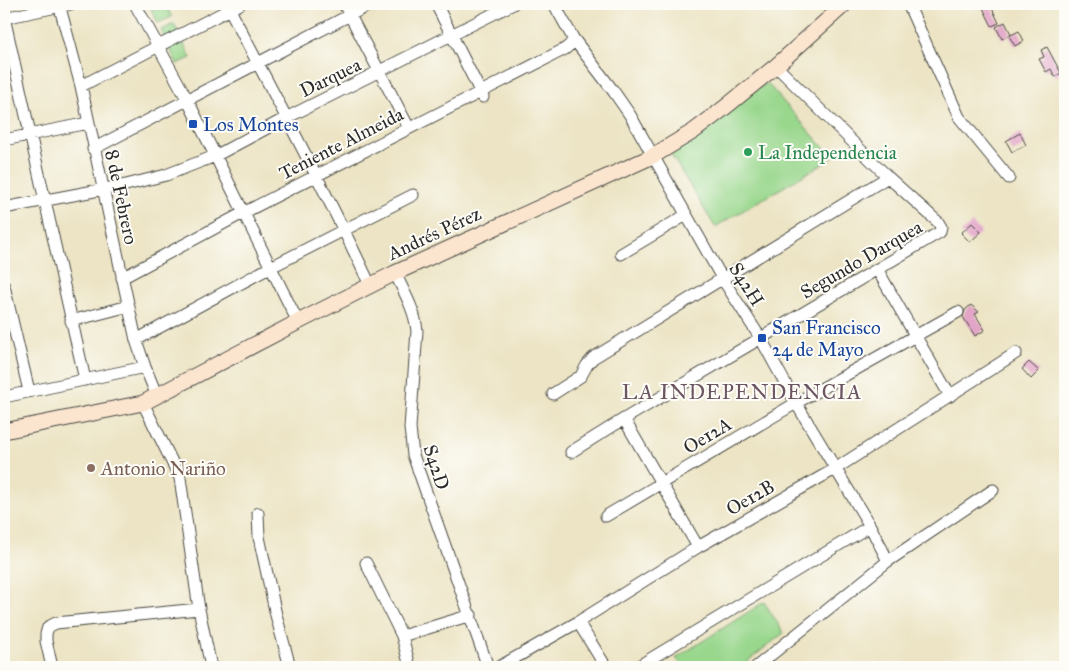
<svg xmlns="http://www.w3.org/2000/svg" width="1069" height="671" font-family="'IM FELL Great Primer',serif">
<rect width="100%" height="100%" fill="#fdfcf7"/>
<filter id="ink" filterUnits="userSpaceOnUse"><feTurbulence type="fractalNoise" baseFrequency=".02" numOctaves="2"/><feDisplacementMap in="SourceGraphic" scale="10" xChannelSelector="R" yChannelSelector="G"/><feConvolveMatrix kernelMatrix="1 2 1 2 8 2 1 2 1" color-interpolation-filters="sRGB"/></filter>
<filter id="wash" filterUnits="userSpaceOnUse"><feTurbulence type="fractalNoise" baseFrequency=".0096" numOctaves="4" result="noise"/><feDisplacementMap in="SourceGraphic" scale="20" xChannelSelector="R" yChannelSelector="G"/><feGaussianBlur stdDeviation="1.12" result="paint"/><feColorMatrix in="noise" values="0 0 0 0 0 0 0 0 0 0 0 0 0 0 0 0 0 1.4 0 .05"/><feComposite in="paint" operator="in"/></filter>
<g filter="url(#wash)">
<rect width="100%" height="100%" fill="#ece4c4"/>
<path fill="#99d78d" stroke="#62815c" d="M163,4H165L172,17L158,23L151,9Z
M174,24L191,58L177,64L161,30Z
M767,83L833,158L715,227L666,146Z
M764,602L784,633L740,667H683L676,658Z"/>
<g id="blocks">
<path fill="#e2a5c8" d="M981,4H990L999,23L992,26Z
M1005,22L1011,34L1002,39L996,27Z
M1019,31L1024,41L1015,46L1009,36Z
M1047,47L1061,73L1055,77L1051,69L1046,72L1039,59L1044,57L1041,50Z
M1020,133L1026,145L1012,152L1006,141Z
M972,223L981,232L970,242L961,233Z
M971,305L979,312L975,314L985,330L975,336L963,317L965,310Z
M1029,362L1039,371L1031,379L1022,369Z"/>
</g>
</g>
<g filter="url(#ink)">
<use href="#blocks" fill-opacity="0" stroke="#484742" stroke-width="1"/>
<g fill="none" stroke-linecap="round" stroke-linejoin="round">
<g stroke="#484742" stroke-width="13">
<path id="street" d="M59,4L81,86L136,340L145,367L157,396
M135,4L187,99L298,322
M227,4C275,97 326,190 370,285
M344,4L409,128
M436,4L483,97
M554,4L573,38L614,92L630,115L722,278L761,339L796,403L870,526L888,561
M908,4L959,117L1009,178
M4,17L85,380
M4,18L71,4
M81,86L240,4
M4,140L88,123
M93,149L371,4
M4,208L126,185L166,175L215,156L286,118L513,4
M621,254L686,215
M877,269L950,396
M395,273C404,292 415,310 417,331L410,428L413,455L488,667
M122,278L243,213L565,49L571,44L573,38
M4,286L29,391
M71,321L129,306
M136,340L271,267L413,195
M553,394L581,376L587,365L593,358L888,177
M4,397L145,367
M143,403L180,478L199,609L211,667
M624,419L698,547
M571,452L624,419L940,232L941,227L938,222L888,177L776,66
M258,513L259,537L276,615L290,667
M606,516L796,403L958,312
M366,563L402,636L410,667
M578,622L606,667
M402,636L471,615
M52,667L46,641V634L48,627L56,623L199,609
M499,667L578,622L698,547L835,469L1016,353
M637,667L870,526
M756,667L888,561L993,490"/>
</g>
<g stroke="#484742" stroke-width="17">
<path id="secondary" d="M4,431L143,403L298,322L395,273L653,156L694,131L723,109L776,66L845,4"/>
</g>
<use href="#street" stroke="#fff" stroke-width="11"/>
<use href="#secondary" stroke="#fbe5cf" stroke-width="15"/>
</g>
</g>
<g fill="#1a4fb4" stroke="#fdfcf7" stroke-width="2">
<rect x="188" y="119" width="10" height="10" rx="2.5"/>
<rect x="757" y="333" width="10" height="10" rx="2.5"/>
</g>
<circle fill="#2e9e5b" stroke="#fdfcf7" stroke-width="2" cx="748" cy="152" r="5"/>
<circle fill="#8d6e63" stroke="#fdfcf7" stroke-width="2" cx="91" cy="468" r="5"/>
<g text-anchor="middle" stroke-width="4" stroke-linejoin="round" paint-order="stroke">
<g font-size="19" fill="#2b2b2b" stroke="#fdfcf7">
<text transform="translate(330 77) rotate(-26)" y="7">Darquea</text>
<text transform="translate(341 143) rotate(-27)" y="7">Teniente Almeida</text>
<text transform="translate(122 197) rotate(78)" y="7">8 de Febrero</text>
<text transform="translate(434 233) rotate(-25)" y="7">Andrés Pérez</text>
<text transform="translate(861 259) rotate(-30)" y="7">Segundo Darquea</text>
<text transform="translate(747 284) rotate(58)" y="7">S42H</text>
<text transform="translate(707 435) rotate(-31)" y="7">Oe12A</text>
<text transform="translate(437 467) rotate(72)" y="7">S42D</text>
<text transform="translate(750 497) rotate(-30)" y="7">Oe12B</text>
</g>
<g font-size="19" fill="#164399" stroke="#fdfcf7" text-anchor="start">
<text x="203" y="131">Los Montes</text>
<text x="772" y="334">San Francisco<tspan x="772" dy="22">24 de Mayo</tspan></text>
</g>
<g font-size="19" fill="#27864d" stroke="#fdfcf7" text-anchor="start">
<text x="758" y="159">La Independencia</text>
</g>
<g font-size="19" fill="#785e54" stroke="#fdfcf7" text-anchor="start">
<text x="101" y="475">Antonio Nariño</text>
</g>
<g font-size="21" letter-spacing="1" fill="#6b5662" stroke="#fdfcf7">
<text x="742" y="399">LA INDEPENDENCIA</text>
</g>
</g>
<rect width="1069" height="671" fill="none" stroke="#fdfcf7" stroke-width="20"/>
</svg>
